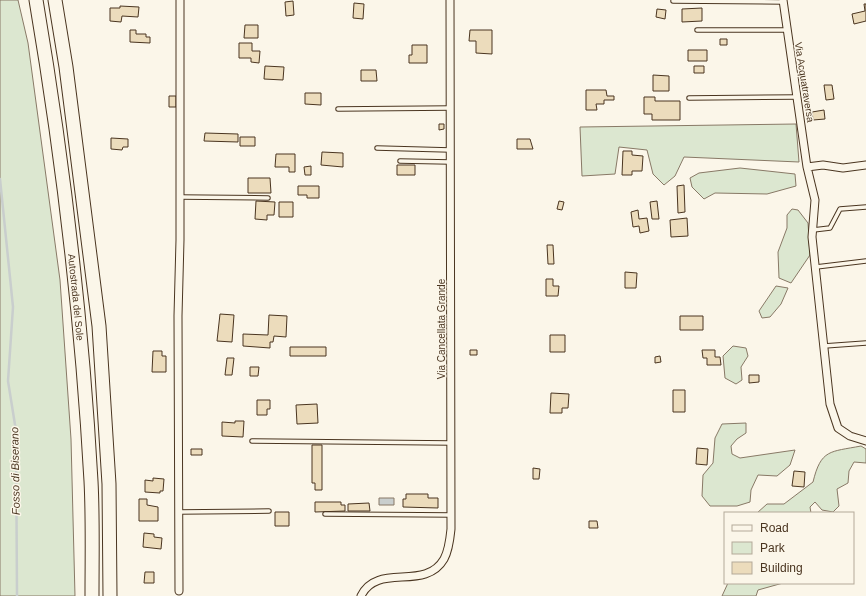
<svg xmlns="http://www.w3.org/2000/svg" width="866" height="596" font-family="Helvetica,sans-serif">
<rect width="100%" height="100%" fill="#fbf6e9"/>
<path fill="#dce7d0" stroke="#887966" d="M0,0H18L28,43L60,280L71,439L75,596H0Z
M796,124L799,162L684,157L675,176L664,185L653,174L647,150L619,147L615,174L582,176L580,127Z
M740,168L795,174L796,186L767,194L715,193L704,199L692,187L690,178L699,173Z
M792,209L798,210L808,223L810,255L791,283L779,278L778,252L787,228V215Z
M776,286L788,288L781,304L770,317L762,318L759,311Z
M733,346L746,348L748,356L741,367L742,380L736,384L725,378L723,356Z
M746,423V433L737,439L731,446L732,454L740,458L795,450L790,465L777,476L758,475L751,490L750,502L737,506H710L702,496L703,475L713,463L715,438L722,424Z
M861,446L866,449V463L854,462L849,471L848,483L837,489L839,506L833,512L822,510L815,502L810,507L811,513H757L767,504H784L813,482C821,449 830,452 861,446Z
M728,583H783L758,590L756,596H722Z"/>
<path fill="#c9cecd" stroke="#887966" d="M379,498H394V505H379Z"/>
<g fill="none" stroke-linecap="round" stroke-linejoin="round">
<path stroke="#c9cecd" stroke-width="2.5" d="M0,179L13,307L8,381L16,431L17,596"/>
</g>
<path fill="#ecdcbc" stroke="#4a3520" d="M293,1L294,15L286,16L285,2Z
M354,3L364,4L363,19L353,18Z
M864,4H866V21L854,24L852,14L865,11Z
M120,6L139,7L138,17L122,16L121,22L110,21V8H120Z
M702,8V21L682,22V9Z
M657,9L666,10L665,19L656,17Z
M245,25H258V38H244Z
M130,30H136V34H146V37H150V43L130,42Z
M470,30H492V54L476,53V41H469Z
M720,39H727V45H720Z
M239,43H252V51H260L259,63L251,62V58H239Z
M412,45H427V63H409V55H412Z
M688,50H707V61H688Z
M265,66L284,67L283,80L264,79Z
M694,66H704V73H694Z
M361,70H376L377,81H361Z
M653,75L669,76V91H653Z
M824,85H832L834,99L826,100Z
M586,90H606L607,96H614V100H604V104H596L597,110H586Z
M305,93H321V105L305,104Z
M169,96H176V107H169Z
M644,97H655V101H680V120H652V114H644Z
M824,110L825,119L813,120L812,112Z
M439,124H444V129L439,130Z
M205,133L238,134V142L204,141Z
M240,137H255V146H240Z
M111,138L128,139V147H123L122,150L111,149Z
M517,139H530L533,149H517Z
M623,151H632V155L643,156L642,171H632V175H622Z
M322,152L343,153V167L321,165Z
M276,154H295V172H289V167H275Z
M397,165H415V175H397Z
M311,166V175H305L304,167Z
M248,178H270L271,193H248Z
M684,185L685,212L678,213L677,186Z
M298,186H319V198H307V195H298Z
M256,201L275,202L274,215H267V220L255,219Z
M559,201L564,202L562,210L557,209Z
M657,201L659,219H652L650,202Z
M279,202H293V217H279Z
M638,210L639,219L647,218L649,231L640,233L639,226L633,227L631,212Z
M687,218L688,236L671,237L670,220Z
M547,245H553L554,264H548Z
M625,272L637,273L636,288H625Z
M546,279H553V286H559L558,296H546Z
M220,314L234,315L232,342L217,341Z
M269,315L287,316L286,337L274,336L273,342H270V348L243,346V334L268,335Z
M680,316H703V330H680Z
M550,335H565V352H550Z
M290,347H326V356H290Z
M470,350H477V355H470Z
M702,350H715V357H720L721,365H707V358H703Z
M153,351H162V356H166V372H152Z
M660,356L661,362L655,363V357Z
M227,358H234L232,375H225Z
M250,367H259L258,376H250Z
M749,375H759V382L749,383Z
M673,390H685V412H673Z
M551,393L569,394L568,408H562V413H550Z
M257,400H270V409H267V415H257Z
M317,404L318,423L297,424L296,405Z
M235,421H244L243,437L222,436V422L235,423Z
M312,445H322V490H315V483H312Z
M697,448L708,449L707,465L696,464Z
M191,449H202V455H191Z
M533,468L540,469L539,479H533Z
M794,471L805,472L804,487L792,486Z
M153,478L164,479L163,491H160V493L145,492V480L153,481Z
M406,494H428V498H438V508L403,507V499H406Z
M139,499H147V505L158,507V521H139Z
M315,502H341V505H345V511L315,512Z
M369,503L370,511H348V504Z
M275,512H289V526H275Z
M589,521H597L598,528H589Z
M144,533L154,534V537L162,538L161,549L143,547Z
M145,572H154V583H144Z"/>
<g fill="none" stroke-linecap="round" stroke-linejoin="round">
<g stroke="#4a3520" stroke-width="5.5">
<path id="service" d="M673,1L783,2
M697,30H787
M689,98L797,97
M338,109L450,108
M377,148L450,150
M400,161L450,162
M180,197L268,198
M813,230L830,228L840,209L866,207
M816,267L866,261
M824,346L866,343
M252,441L451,443
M179,512L269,511
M325,514L451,515"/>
</g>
<g stroke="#4a3520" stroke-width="9">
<path id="minor" d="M783,0L807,167
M866,165L843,168L823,165L807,167L815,200L812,237L830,404L838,428L850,436L866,441
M179,591L178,316L180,240V0
M361,596C377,562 425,592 444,559C449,550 450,539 451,529L450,0"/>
</g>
<g stroke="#4a3520" stroke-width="15">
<g id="motorway">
<path id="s1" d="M36,0C63,159 82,320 91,481C93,519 92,558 92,596"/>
<path d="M55,0L66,67L99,326L109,484L110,596"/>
</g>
</g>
<use href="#service" stroke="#fbf6e9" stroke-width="3.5"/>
<use href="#minor" stroke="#fbf6e9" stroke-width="7"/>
<use href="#motorway" stroke="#fbf6e9" stroke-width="13"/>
</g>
<g text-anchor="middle" stroke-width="3" stroke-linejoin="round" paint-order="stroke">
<g font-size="10" fill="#4a3520" stroke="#fbf6e9">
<text transform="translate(805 82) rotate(81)" y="4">Via Acquatraversa</text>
<text dy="4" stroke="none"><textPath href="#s1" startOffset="300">Autostrada del Sole</textPath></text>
<text transform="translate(441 329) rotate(-90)" y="4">Via Cancellata Grande</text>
</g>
<g font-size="11" font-style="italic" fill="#4a3520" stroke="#fbf6e9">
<text transform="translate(15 471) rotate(-91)" y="4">Fosso di Biserano</text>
</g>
</g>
<rect x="724" y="512" width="130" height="72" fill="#fbf6e9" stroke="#b4a999"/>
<rect x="732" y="525" width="20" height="6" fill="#fbf6e9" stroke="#b4a999"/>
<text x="760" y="532" font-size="12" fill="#4a3520">Road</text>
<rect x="732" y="542" width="20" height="12" fill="#dce7d0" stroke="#b4a999"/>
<text x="760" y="552" font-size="12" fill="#4a3520">Park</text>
<rect x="732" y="562" width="20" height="12" fill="#ecdcbc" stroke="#b4a999"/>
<text x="760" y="572" font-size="12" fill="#4a3520">Building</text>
</svg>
